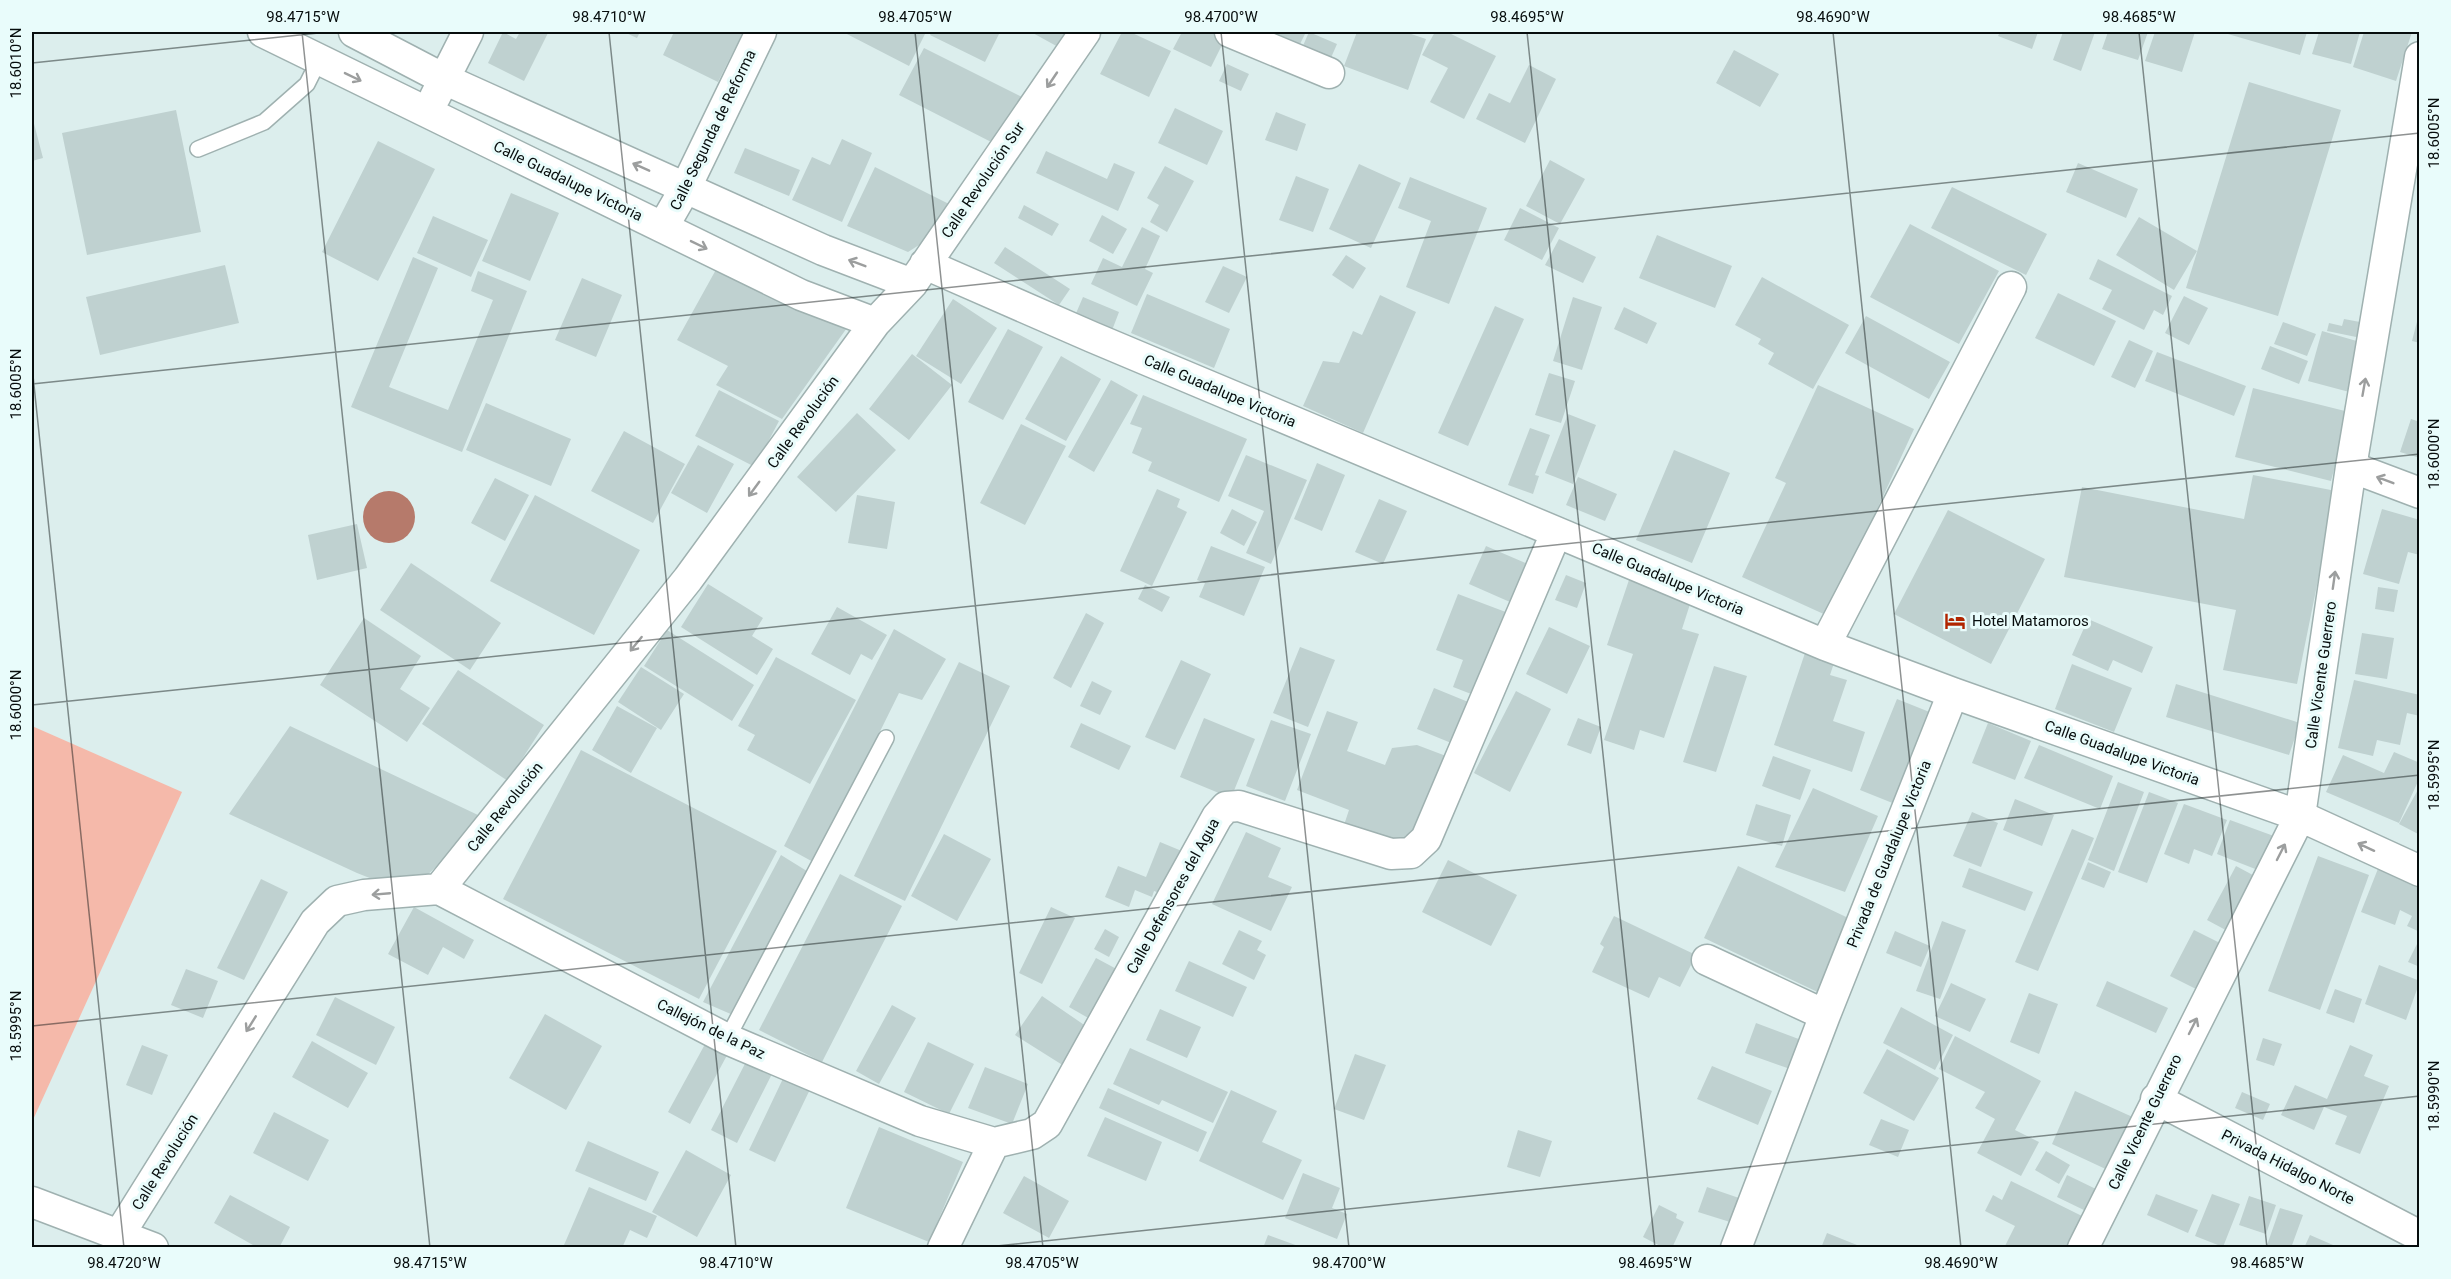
<svg xmlns="http://www.w3.org/2000/svg" width="2451" height="1279" font-family="Roboto,sans-serif">
<rect width="100%" height="100%" fill="#dceeed"/>
<path fill="#f5b9aa" d="M32,726L182,792L32,1122Z"/>
<path fill="#b67a6b" d="M363 517a26 26 0 1 1 52 0a26 26 0 1 1-52 0Z"/>
<path fill="#bfd1d0" d="M503,32L516,39L520,32L548,33L524,81L488,63Z
M624,32H640L637,38Z
M674,32H743L718,82L663,55Z
M843,32H919L925,34L909,66Z
M932,32H1000L985,62L930,35Z
M1031,32H1070L1060,48Z
M1122,32H1130L1171,51L1149,97L1100,74Z
M1182,32L1228,33L1211,67L1173,49Z
M1259,32H1306L1298,48Z
M1309,32L1337,44L1330,60L1302,48Z
M1357,32H1405L1426,39L1408,90L1344,66Z
M1435,32H1447L1496,56L1464,119L1430,102L1448,68L1422,55Z
M2000,32H2038L2032,49L1998,36Z
M2063,32H2095L2081,71L2053,60Z
M2108,32H2148L2138,60L2102,49Z
M2155,32H2195L2182,72L2145,61Z
M2221,32H2307L2300,55Z
M2319,32H2360L2351,64L2312,54Z
M2364,32H2412L2396,81L2353,67Z
M924,48L1034,103L1001,147L899,95Z
M1734,50L1779,74L1760,107L1716,83Z
M1227,64L1249,74L1241,91L1219,81Z
M1529,65L1556,79L1525,143L1476,119L1489,93L1510,103Z
M2249,82L2341,110L2278,316L2186,288Z
M1175,108L1223,131L1207,165L1158,143Z
M176,110L201,232L87,255L62,133Z
M1276,112L1306,124L1297,151L1265,140Z
M32,116L43,158L32,161Z
M842,139L872,153L842,222L792,200L812,157L830,165Z
M378,141L435,169L378,281L322,252Z
M745,148L800,170L789,196L734,173Z
M1046,151L1107,179L1114,163L1135,172L1118,211L1036,173Z
M1550,160L1585,179L1560,224L1526,206Z
M2078,163L2138,189L2126,218L2066,192Z
M1359,164L1401,183L1371,248L1329,229Z
M1165,166L1194,181L1167,232L1150,222L1159,205L1147,198Z
M875,167L957,208L938,233L908,252L847,226Z
M1296,176L1329,189L1313,232L1279,220Z
M1410,177L1487,208L1449,304L1406,287L1431,221L1398,208Z
M1952,187L2047,234L2026,275L1931,228Z
M511,193L559,213L530,281L482,261Z
M1024,205L1059,224L1052,236L1018,218Z
M1520,208L1559,228L1542,260L1504,240Z
M1102,215L1127,229L1113,254L1089,241Z
M433,216L488,240L471,277L417,253Z
M2139,217L2197,251L2174,290L2116,255Z
M1910,224L1999,271L1959,344L1870,297Z
M1142,227L1160,236L1145,269L1153,273L1137,306L1091,284L1103,258L1122,267Z
M1657,235L1732,266L1715,308L1639,278Z
M1559,239L1596,257L1583,283L1545,265Z
M1005,247L1070,289L1059,305L994,263Z
M1346,255L1366,268L1353,289L1332,275Z
M413,257L438,268L389,387L448,410L493,300L471,291L478,271L527,291L462,452L351,407Z
M2098,259L2172,296L2163,315L2154,310L2144,330L2102,309L2112,290L2089,279Z
M225,265L239,323L100,355L86,297Z
M718,266L849,325L782,419L716,385L728,366L677,340Z
M1223,266L1247,277L1229,313L1205,302Z
M1762,277L1849,325L1813,389L1768,364L1774,353L1758,344L1761,339L1735,325Z
M582,278L622,295L596,357L555,340Z
M2058,293L2116,321L2094,366L2035,338Z
M1147,294L1230,329L1214,368L1131,333Z
M1380,295L1416,312L1363,433L1303,406L1323,361L1339,363L1353,331L1362,335Z
M2184,296L2208,308L2189,345L2165,333Z
M1083,297L1119,312L1111,333L1074,318Z
M1573,297L1602,307L1582,370L1553,361Z
M953,299L997,328L961,384L916,356Z
M1495,306L1524,319L1468,446L1438,433Z
M1624,307L1657,323L1647,344L1614,329Z
M2420,310V343L2412,341Z
M1866,316L1950,362L1929,399L1845,353Z
M2344,319L2360,322L2358,329L2363,331L2361,338L2327,331L2329,323L2342,326Z
M2283,322L2316,334L2307,356L2274,344Z
M1008,329L1043,347L1003,420L968,402Z
M2322,331L2367,344L2353,393L2308,381Z
M2129,340L2153,351L2135,388L2111,377Z
M2270,346L2308,361L2299,384L2261,369Z
M2157,352L2246,386L2234,416L2145,381Z
M912,354L952,385L909,440L869,409Z
M1061,356L1101,379L1066,441L1025,419Z
M1549,373L1575,381L1561,423L1535,415Z
M1111,380L1138,395L1094,472L1068,457Z
M1818,385L1914,429L1828,616L1742,577L1786,483L1775,478Z
M2253,388L2349,412L2331,481L2235,457Z
M719,390L779,421L755,467L695,436Z
M1143,395L1247,439L1219,502L1148,471L1152,462L1132,453L1142,428L1130,424Z
M486,403L571,439L551,486L466,450Z
M857,413L896,450L836,512L797,477Z
M1568,414L1596,425L1573,484L1545,473Z
M2411,419L2420,422V458L2400,452Z
M1021,424L1066,446L1025,525L980,503Z
M1530,428L1550,435L1535,475L1539,476L1533,494L1508,485Z
M624,431L685,464L653,523L591,491Z
M698,445L734,464L707,513L671,493Z
M1674,450L1730,473L1692,563L1636,540Z
M1246,455L1307,480L1271,564L1246,553L1264,511L1228,496Z
M1317,463L1345,475L1322,531L1294,519Z
M2253,475L2336,491L2297,684L2223,670L2236,610L2064,577L2082,487L2244,519Z
M1578,477L1617,494L1605,521L1566,505Z
M495,478L529,495L505,541L471,523Z
M1157,489L1180,499L1177,507L1187,512L1152,586L1120,571Z
M535,495L640,550L594,635L490,581Z
M857,495L895,502L887,549L848,543Z
M1379,499L1407,511L1383,564L1355,552Z
M1232,509L1257,522L1244,546L1220,533Z
M2382,509L2420,520V555L2408,552L2399,584L2363,574Z
M1948,510L2045,559L1991,664L1894,614Z
M357,524L367,568L317,580L308,535Z
M1211,546L1265,567L1244,616L1199,597L1205,583L1197,580Z
M1486,546L1537,568L1519,606L1469,584Z
M411,563L501,623L470,670L380,610Z
M1631,574L1692,598L1682,629L1699,634L1664,738L1640,730L1634,750L1604,740L1633,654L1607,645Z
M1566,575L1586,583L1577,608L1555,600Z
M708,584L763,618L752,636L773,649L757,675L681,627Z
M1145,585L1170,597L1162,612L1138,599Z
M2378,587L2398,590L2394,612L2375,609Z
M1458,594L1511,614L1479,697L1453,687L1463,660L1436,650Z
M837,607L887,635L872,660L861,654L850,675L811,654Z
M1086,613L1104,623L1071,688L1053,678Z
M364,618L421,656L400,689L430,708L407,742L320,685Z
M2088,619L2153,647L2142,673L2113,660L2108,671L2072,655Z
M1549,627L1590,646L1567,694L1526,674Z
M894,629L946,659L922,700L899,693L815,863L784,846Z
M667,630L754,685L732,721L644,666Z
M2362,633L2394,638L2387,679L2355,674Z
M1300,647L1335,660L1308,727L1273,713Z
M1805,653L1834,663L1830,675L1847,680L1833,721L1865,732L1852,772L1774,745Z
M776,657L856,700L810,784L747,750L755,735L738,726Z
M1181,660L1211,674L1175,750L1145,737Z
M959,662L1010,686L905,901L854,876Z
M2072,664L2132,688L2114,732L2055,709Z
M1714,666L1747,676L1716,772L1683,762Z
M641,667L684,694L661,730L618,702Z
M458,670L544,725L508,781L422,724Z
M2354,680L2420,695V716L2407,713L2400,745L2377,740L2373,756L2338,748Z
M1092,681L1112,691L1100,715L1080,706Z
M2176,684L2300,723L2289,755L2166,717Z
M1434,688L1478,706L1461,747L1417,729Z
M1516,691L1551,709L1510,792L1474,773Z
M1897,699L1942,717L1905,808L1860,790Z
M617,706L657,728L631,773L592,750Z
M1327,711L1358,722L1347,751L1385,765L1392,748L1417,745L1454,759L1422,841L1406,835L1400,850L1343,828L1349,810L1297,790Z
M1204,718L1255,739L1231,798L1180,777Z
M1578,718L1601,727L1591,754L1567,745Z
M1271,720L1311,734L1285,801L1246,786Z
M1081,723L1131,746L1119,770L1070,747Z
M1988,723L2031,741L2015,780L1972,763Z
M290,726L478,815L441,862L422,880L395,888L357,873L229,814Z
M2039,745L2113,776L2100,809L2024,778Z
M581,750L777,851L699,999L503,899Z
M2394,752L2420,763V777L2399,823L2326,792L2343,755L2384,773Z
M1773,756L1811,770L1800,800L1762,786Z
M2118,782L2144,792L2114,871L2088,860Z
M2420,786V835L2399,824Z
M1813,788L1878,816L1845,892L1775,867Z
M2149,792L2178,803L2147,883L2118,872Z
M2015,799L2054,815L2042,846L2003,830Z
M1756,804L1791,815L1782,846L1746,835Z
M2184,804L2227,820L2212,856L2194,849L2189,864L2164,854Z
M1972,812L1998,823L1981,867L1953,856Z
M2230,820L2282,839L2268,874L2217,854Z
M2072,829L2094,838L2038,971L2015,962Z
M1246,832L1281,848L1268,877L1292,887L1271,931L1212,904Z
M944,834L991,859L957,921L911,896Z
M1160,842L1189,854L1168,896L1154,891L1152,897L1135,890L1129,907L1105,897L1118,866L1146,877Z
M781,855L810,873L733,1015L703,1002Z
M2318,856L2369,875L2320,1010L2268,991Z
M1448,860L1517,895L1491,946L1422,912Z
M2381,861L2420,876V932L2407,926L2412,916L2400,910L2395,925L2361,912Z
M2088,862L2111,872L2104,888L2081,879Z
M1738,866L1861,924L1826,996L1704,938Z
M2236,866L2264,881L2235,935L2207,920Z
M1969,868L2033,892L2025,911L1962,887Z
M840,874L902,906L822,1062L759,1030Z
M261,879L288,892L244,980L217,968Z
M414,907L474,940L464,959L443,947L428,975L388,954Z
M1051,907L1075,918L1042,984L1019,973Z
M1614,916L1696,955L1680,987L1659,977L1649,998L1592,972L1604,947L1600,944Z
M1942,921L1966,930L1940,999L1916,991Z
M1105,929L1119,937L1109,957L1094,949Z
M1239,930L1262,941L1257,950L1266,955L1254,980L1222,964Z
M2194,930L2228,947L2204,993L2170,976Z
M1895,931L1930,946L1921,967L1886,953Z
M2420,938V967L2408,962Z
M1096,958L1124,973L1097,1023L1069,1007Z
M1189,961L1247,987L1233,1017L1175,991Z
M2379,965L2420,981L2406,1020L2365,1004Z
M186,969L218,981L203,1018L171,1005Z
M2107,981L2168,1008L2156,1033L2096,1006Z
M1951,983L1986,999L1970,1032L1935,1016Z
M2335,989L2362,999L2354,1023L2326,1013Z
M2029,993L2058,1004L2039,1054L2010,1042Z
M1042,996L1093,1031L1072,1071L1015,1035Z
M335,997L395,1027L376,1065L316,1035Z
M892,1005L916,1018L879,1084L856,1071Z
M1901,1007L1953,1035L1935,1070L1883,1043Z
M1160,1009L1201,1027L1187,1058L1146,1040Z
M545,1014L602,1046L566,1110L509,1078Z
M1756,1023L1804,1041L1793,1070L1745,1053Z
M710,1035L732,1046L690,1124L668,1112Z
M1955,1036L2041,1081L2015,1130L2039,1142L2021,1176L1977,1153L1995,1119L1975,1108L1985,1092L1939,1069Z
M2263,1038L2282,1044L2274,1066L2256,1060Z
M312,1041L368,1073L348,1108L292,1077Z
M928,1042L974,1064L949,1114L904,1092Z
M142,1045L168,1055L152,1095L126,1085Z
M2350,1045L2373,1055L2364,1076L2389,1086L2360,1154L2335,1144L2347,1116L2324,1107L2314,1130L2281,1115L2295,1085L2327,1099Z
M1130,1048L1228,1092L1213,1123L1162,1100L1159,1105L1113,1084Z
M1887,1049L1939,1078L1914,1121L1863,1093Z
M751,1052L777,1064L737,1143L711,1130Z
M1355,1054L1386,1065L1364,1120L1334,1109Z
M789,1066L815,1079L775,1162L749,1150Z
M1712,1066L1772,1091L1758,1125L1697,1099Z
M985,1067L1028,1084L1012,1124L968,1108Z
M1108,1088L1207,1132L1198,1152L1099,1108Z
M1231,1090L1277,1111L1262,1142L1302,1160L1283,1200L1199,1161Z
M2075,1091L2137,1119L2112,1172L2052,1144Z
M2242,1092L2270,1104L2263,1120L2235,1108Z
M274,1112L329,1140L308,1181L253,1153Z
M1105,1117L1162,1142L1146,1181L1087,1156Z
M1881,1119L1909,1130L1898,1157L1869,1145Z
M879,1127L963,1162L929,1242L846,1208Z
M1518,1130L1552,1141L1540,1177L1507,1167Z
M588,1141L659,1172L646,1201L575,1171Z
M686,1150L731,1175L697,1237L652,1212Z
M2046,1151L2070,1165L2059,1184L2035,1170Z
M1303,1173L1340,1188L1332,1208L1347,1214L1337,1239L1285,1218Z
M2067,1175L2098,1190L2088,1212L2057,1197Z
M1024,1176L1069,1201L1049,1238L1003,1213Z
M2011,1181L2088,1219L2074,1248H2004L2015,1226L1985,1211L1993,1195L2002,1200Z
M589,1187L657,1216L647,1238L630,1230L622,1248H568L564,1245Z
M1707,1187L1739,1198L1730,1222L1698,1212Z
M2156,1194L2198,1210L2188,1233L2147,1215Z
M2212,1194L2240,1204L2223,1247L2195,1236Z
M230,1195L290,1227L279,1248H258L214,1223Z
M2249,1196L2276,1205L2266,1234L2239,1225Z
M1659,1205L1677,1214L1676,1218L1684,1222L1672,1248H1664L1643,1237Z
M2280,1208L2303,1215L2291,1248H2266Z
M1827,1233L1862,1247V1248H1821Z
M1268,1235L1301,1247V1248H1263Z
M2310,1235L2340,1248H2304Z"/>
<g fill="none" stroke-linecap="round" stroke-linejoin="round">
<g stroke="#9fb1b0" stroke-width="18">
<path id="service" d="M198,149L264,122L307,84L319,60
M727,1039L886,738"/>
</g>
<g stroke="#9fb1b0" stroke-width="33">
<path id="minor" d="M263,32L801,295L875,323
M354,32L444,79L823,250L912,284
M1230,32L1329,73
M435,97L468,32
M663,227L686,187L761,32
M925,264L1092,337L1825,645L1953,693L2300,816L2420,871
M2351,467L2420,493
M1825,645L2011,287
M439,889L727,1039L920,1121L994,1143
M1707,960L1825,1015
M2156,1099L2420,1236
M32,1202L153,1248
M119,1235L315,922L337,901L364,895L439,889L688,579L875,323L912,284L1085,32
M943,1248L994,1143L1032,1134L1047,1124L1217,817L1226,807L1239,806L1391,854L1411,853L1426,839L1556,533
M1736,1248L1825,1015L1953,693
M2083,1248L2300,816L2351,467L2420,57"/>
</g>
<use href="#service" stroke="#fff" stroke-width="15"/>
<use href="#minor" stroke="#fff" stroke-width="30"/>
</g>
<defs><path id="oneway-shaft" d="M-6 0H5M1.5-3L5.5 0L1.5 3" fill="none" stroke-width="1.6" stroke-linecap="round" stroke-linejoin="round" transform="scale(1.5)"/></defs>
<g stroke="#9c9e9e">
<use href="#oneway-shaft" transform="translate(353 77) rotate(26)"/>
<use href="#oneway-shaft" transform="translate(1052 80) rotate(124)"/>
<use href="#oneway-shaft" transform="translate(641 167) rotate(-156)"/>
<use href="#oneway-shaft" transform="translate(699 245) rotate(26)"/>
<use href="#oneway-shaft" transform="translate(857 263) rotate(-159)"/>
<use href="#oneway-shaft" transform="translate(2364 387) rotate(-80)"/>
<use href="#oneway-shaft" transform="translate(2385 480) rotate(-159)"/>
<use href="#oneway-shaft" transform="translate(754 489) rotate(126)"/>
<use href="#oneway-shaft" transform="translate(2334 580) rotate(-82)"/>
<use href="#oneway-shaft" transform="translate(636 644) rotate(129)"/>
<use href="#oneway-shaft" transform="translate(2366 847) rotate(-155)"/>
<use href="#oneway-shaft" transform="translate(2281 852) rotate(-63)"/>
<use href="#oneway-shaft" transform="translate(381 894) rotate(175)"/>
<use href="#oneway-shaft" transform="translate(251 1024) rotate(122)"/>
<use href="#oneway-shaft" transform="translate(2193 1026) rotate(-63)"/>
</g>
<path fill="none" stroke="#070d0d" stroke-width="1.5" stroke-opacity="0.45" d="M302,32L430,1248M609,32L736,1248M915,32L1043,1248M1221,32L1349,1248M1527,32L1655,1248M1833,32L1961,1248M2139,32L2267,1248M32,63L328,32M32,366L124,1248M32,384L2420,133M32,705L2420,454M32,1026L2420,775M978,1248L2420,1096"/>
<defs>
<g id="hotel-bare" transform="scale(1.62)"><path d="M-6-4.5h1.5V1H6V5H4.5V3h-9V5H-6ZM-4 0a1.8 1.8 0 1 1 3.6 0ZM.5 0V-2.5h3Q6-2.5 6 0Z" fill="#b12500" stroke="#e9fcfb" stroke-width="2.5" paint-order="stroke"/></g>
</defs>
<g fill-rule="evenodd">
<use href="#hotel-bare" x="1955" y="621"/>
</g>
<g text-anchor="middle" stroke-width="6" stroke-linejoin="round" paint-order="stroke">
<g font-size="15" fill="#070d0d" stroke="#e9fcfb">
<text transform="translate(713 130) rotate(-64)" y="5">Calle Segunda de Reforma</text>
<text transform="translate(983 180) rotate(-56)" y="5">Calle Revolución Sur</text>
<text transform="translate(568 181) rotate(26)" y="5">Calle Guadalupe Victoria</text>
<text transform="translate(1220 391) rotate(23)" y="5">Calle Guadalupe Victoria</text>
<text transform="translate(803 422) rotate(-54)" y="5">Calle Revolución</text>
<text transform="translate(1668 579) rotate(23)" y="5">Calle Guadalupe Victoria</text>
<text transform="translate(2321 675) rotate(-82)" y="5">Calle Vicente Guerrero</text>
<text transform="translate(2122 753) rotate(20)" y="5">Calle Guadalupe Victoria</text>
<text transform="translate(505 807) rotate(-51)" y="5">Calle Revolución</text>
<text transform="translate(1889 854) rotate(-68)" y="5">Privada de Guadalupe Victoria</text>
<text transform="translate(1173 896) rotate(-61)" y="5">Calle Defensores del Agua</text>
<text transform="translate(711 1029) rotate(26)" y="5">Callejón de la Paz</text>
<text transform="translate(2145 1122) rotate(-64)" y="5">Calle Vicente Guerrero</text>
<text transform="translate(165 1162) rotate(-58)" y="5">Calle Revolución</text>
<text transform="translate(2288 1167) rotate(27)" y="5">Privada Hidalgo Norte</text>
</g>
<g font-size="15" fill="#070d0d" stroke="#e9fcfb" text-anchor="start">
<text x="1972" y="626">Hotel Matamoros</text>
</g>
</g>
<rect width="2451" height="1279" fill="none" stroke="#e9fcfb" stroke-width="66"/>
<rect x="33" y="33" width="2385" height="1213" fill="none" stroke="#070d0d" stroke-width="2"/>
<g font-size="15" text-anchor="middle" fill="#070d0d">
<text x="303" y="22">98.4715°W</text>
<text x="609" y="22">98.4710°W</text>
<text x="915" y="22">98.4705°W</text>
<text x="1221" y="22">98.4700°W</text>
<text x="1527" y="22">98.4695°W</text>
<text x="1833" y="22">98.4690°W</text>
<text x="2139" y="22">98.4685°W</text>
<text transform="translate(16 63) rotate(-90)" y="5">18.6010°N</text>
<text transform="translate(2434 133) rotate(-90)" y="5">18.6005°N</text>
<text transform="translate(16 384) rotate(-90)" y="5">18.6005°N</text>
<text transform="translate(2434 454) rotate(-90)" y="5">18.6000°N</text>
<text transform="translate(16 705) rotate(-90)" y="5">18.6000°N</text>
<text transform="translate(2434 775) rotate(-90)" y="5">18.5995°N</text>
<text transform="translate(16 1026) rotate(-90)" y="5">18.5995°N</text>
<text transform="translate(2434 1096) rotate(-90)" y="5">18.5990°N</text>
<text x="124" y="1268">98.4720°W</text>
<text x="430" y="1268">98.4715°W</text>
<text x="736" y="1268">98.4710°W</text>
<text x="1042" y="1268">98.4705°W</text>
<text x="1349" y="1268">98.4700°W</text>
<text x="1655" y="1268">98.4695°W</text>
<text x="1961" y="1268">98.4690°W</text>
<text x="2267" y="1268">98.4685°W</text>
</g>
</svg>
